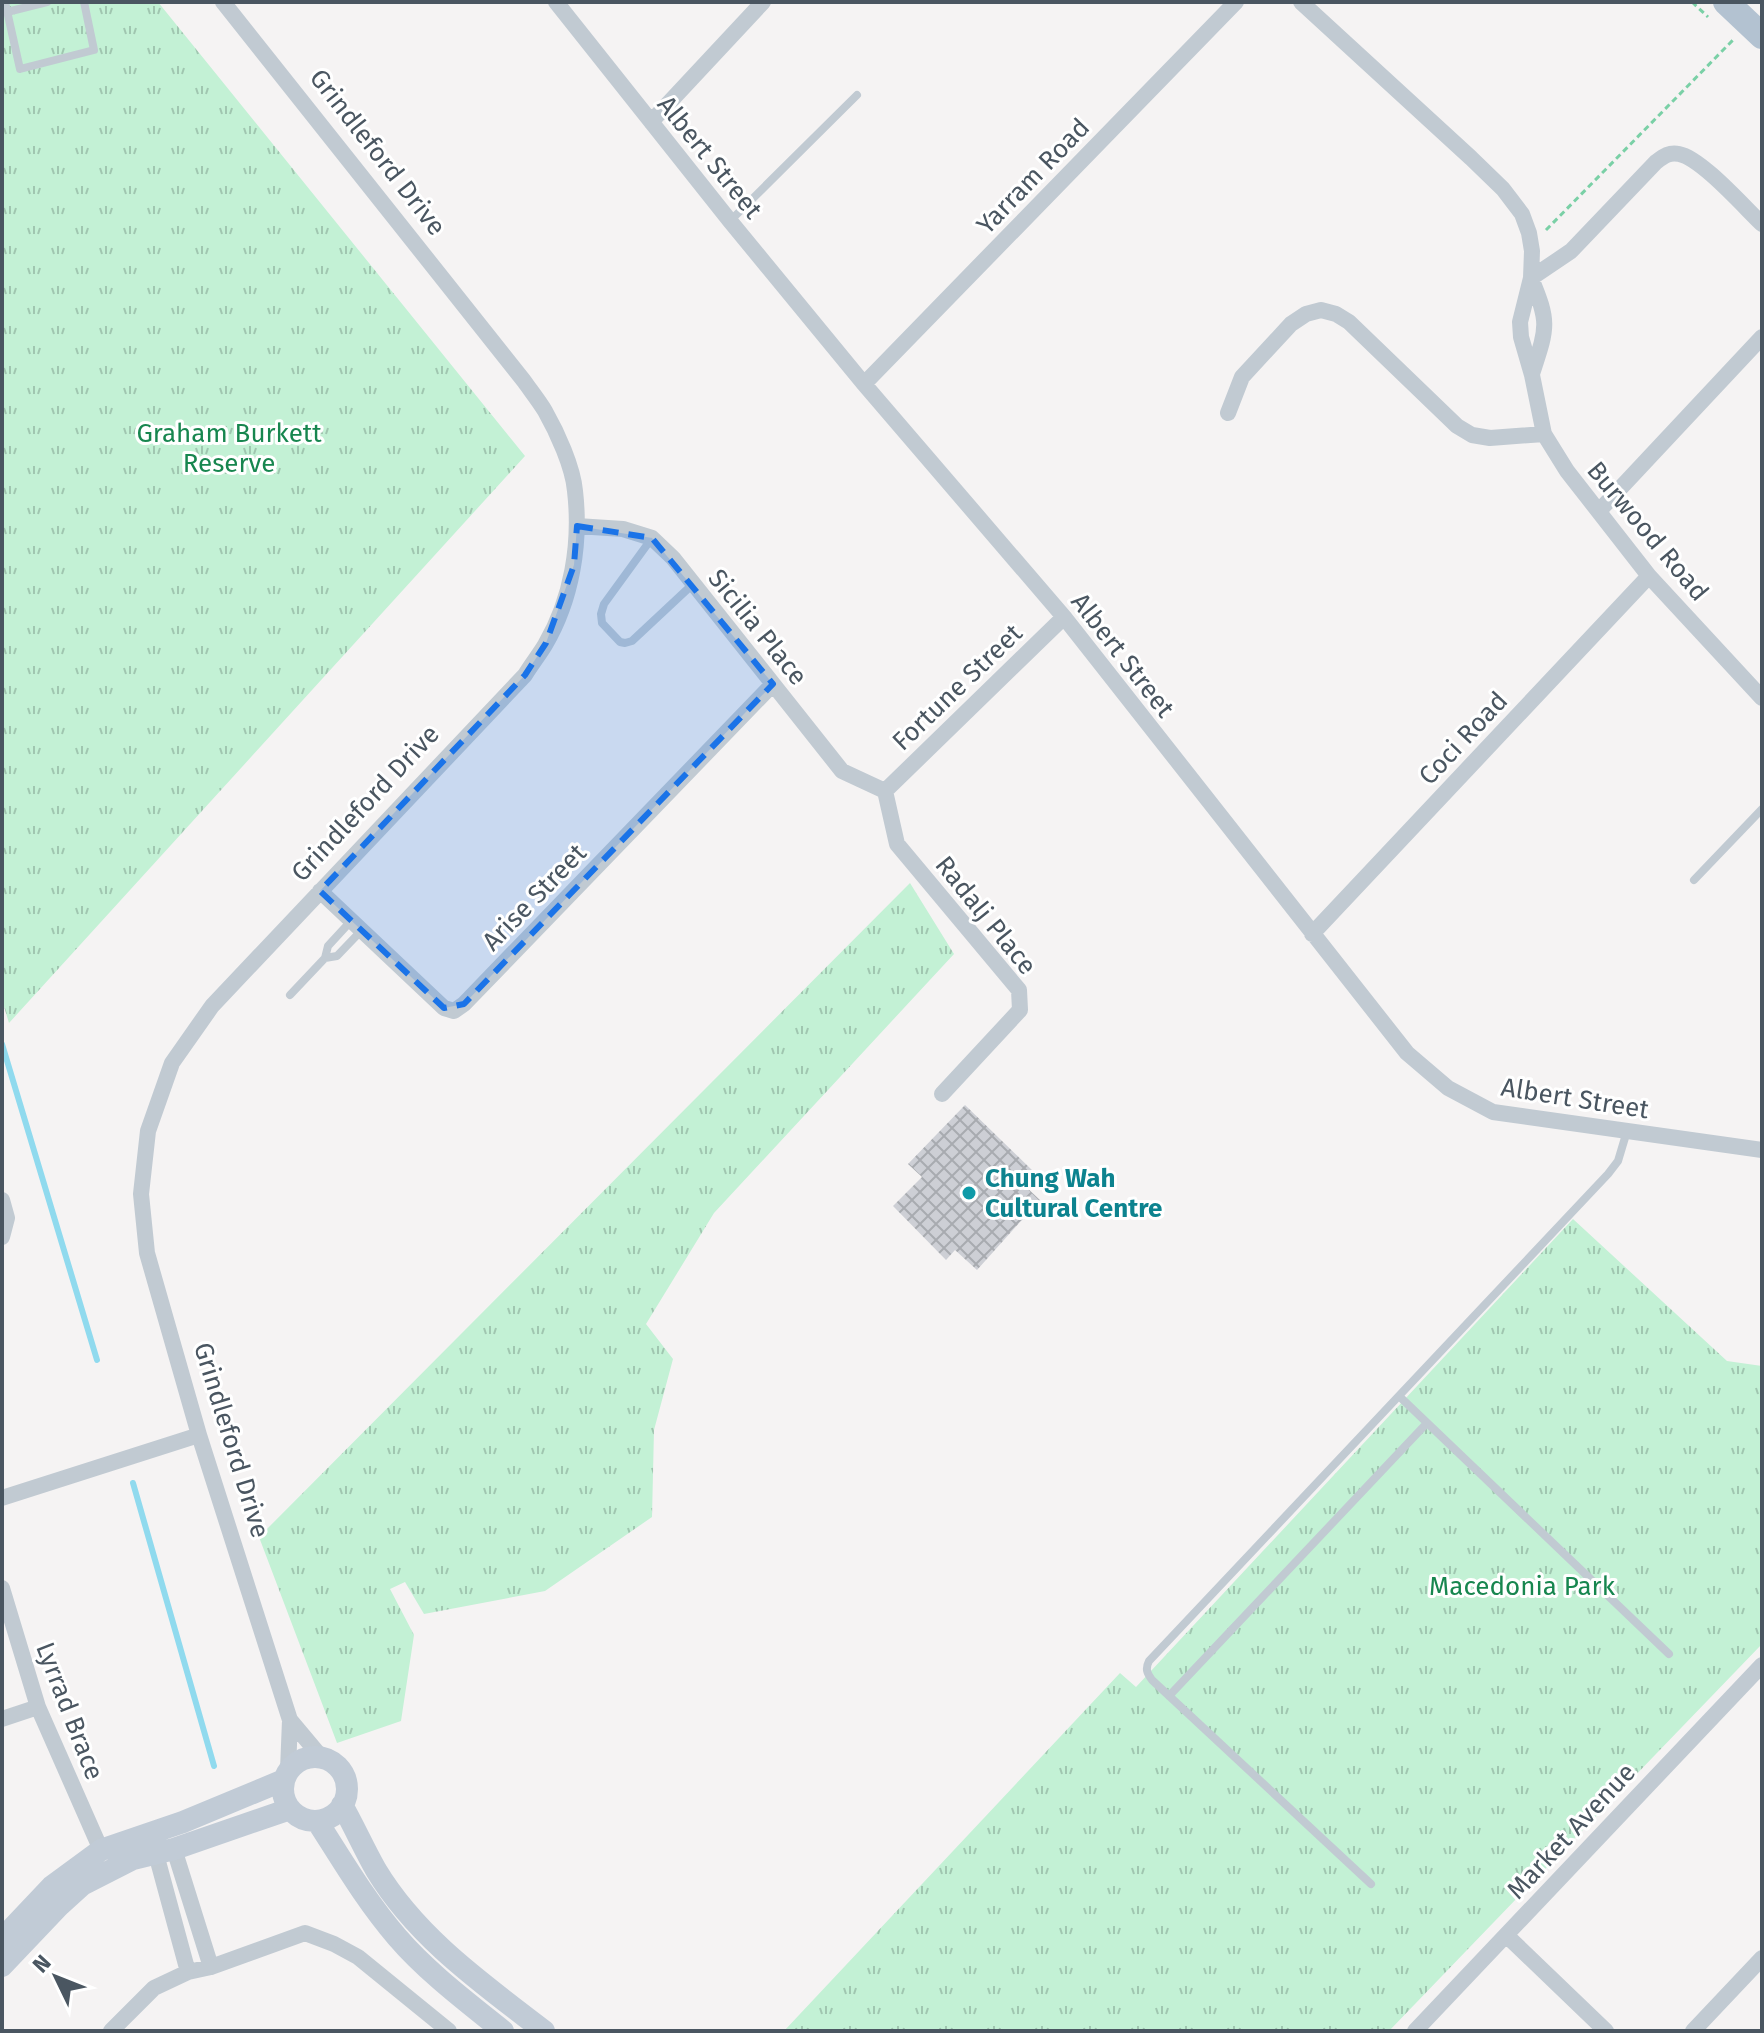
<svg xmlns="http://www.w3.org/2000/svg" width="1764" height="2033" font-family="'Fira Sans',sans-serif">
<defs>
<pattern id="grass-tufts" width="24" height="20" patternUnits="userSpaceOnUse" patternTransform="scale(2)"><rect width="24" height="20" fill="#c3f1d5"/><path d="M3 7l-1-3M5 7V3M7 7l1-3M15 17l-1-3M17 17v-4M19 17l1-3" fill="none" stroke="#a0c6b0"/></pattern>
<pattern id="building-cross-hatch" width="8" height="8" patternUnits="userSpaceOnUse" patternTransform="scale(2)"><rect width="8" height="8" fill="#cdcfd5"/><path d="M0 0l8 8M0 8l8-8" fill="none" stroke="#a8abb0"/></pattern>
</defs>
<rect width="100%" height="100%" fill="#f5f3f3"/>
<path fill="url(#grass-tufts)" d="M2,2H158L525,456L9,1023L2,1000Z
M910,883L954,954L714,1213L646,1324L673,1359L654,1430L652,1517L545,1591L424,1614L405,1582L390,1589L414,1635L401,1721L337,1743L259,1537Z
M1573,1219L1727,1361L1762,1366V1644L1389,2031H784L1120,1673L1136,1687Z"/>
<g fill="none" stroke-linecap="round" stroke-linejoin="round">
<path stroke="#90daee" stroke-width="6" d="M2,1044L97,1360
M133,1483L214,1766"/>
</g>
<path fill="url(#building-cross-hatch)" d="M965,1105L1034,1172L1023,1184L1042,1202L1020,1222L977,1270L955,1250L946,1260L893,1206L922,1177L908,1164Z"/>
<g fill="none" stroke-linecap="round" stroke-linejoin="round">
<path stroke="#7ad0a6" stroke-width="3" stroke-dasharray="6 4" stroke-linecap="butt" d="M1692,2L1708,17
M1546,230L1733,40L1732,38"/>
<path stroke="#c1cad2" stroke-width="8" d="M5,2L20,69L94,50L84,2
M7,12L47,2
M730,221L857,95
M652,538L604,604L601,614L602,623L620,642L625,643L632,641L693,584
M1694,880L1762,809
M325,958L337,956L361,931
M290,995L325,958L328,946L351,921
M1399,1396L1669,1654
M1169,1696L1427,1423
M1371,1884L1152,1680C1147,1673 1145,1669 1149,1661L1608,1174L1618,1161L1627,1131"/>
<path stroke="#c1cad2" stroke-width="16" d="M223,2L524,381C531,391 539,401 545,411C557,432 573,467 575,491C581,543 572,599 545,645C539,655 531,665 525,675L212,1006L172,1063L148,1131L141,1194L147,1253L199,1435L290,1720L288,1770
M556,2L730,221L864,384L1064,617L1407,1053L1448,1088L1493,1112L1762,1150
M1301,2L1471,158L1503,189L1522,214L1529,233L1532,251L1531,278L1520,322L1521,337L1532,375L1544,434L1567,471L1649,576L1762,698
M651,122L763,2
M1531,278L1571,251L1656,162C1664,156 1669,152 1679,154C1701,158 1744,207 1762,224
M1531,278C1550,323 1547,328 1532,374
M864,384L1236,2
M1228,413L1242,377L1291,324L1306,314L1321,310L1336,314L1349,322L1457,426L1472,435L1490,438L1544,434
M1599,511L1762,337
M577,526L623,529L652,538L673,558L842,771L885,791
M885,791L897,844L1019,990L1020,1010L942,1094
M885,791L1064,617
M320,891L444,1008L454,1011L464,1004L773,684
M1312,934L1649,576
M2,1200L7,1218L2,1237
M2,1498L199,1435
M2,1588L38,1707L101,1850
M2,1719L38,1707
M290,1720L321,1757
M174,1849L211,1967
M156,1854L188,1972
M1506,1935L1606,2031
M111,2031L154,1988L188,1972L211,1967L305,1933L334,1944L358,1957L449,2031
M1415,2031L1762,1665
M1693,2031L1762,1958"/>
<path stroke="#c1cbd6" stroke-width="22" d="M283 1789a32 32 0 1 1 64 0a32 32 0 1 1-64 0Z
M342,1805C354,1826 364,1849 376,1870C417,1938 483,1984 544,2031
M317,1821C342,1860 366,1901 397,1937C427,1972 467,2002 503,2031
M2,1939L52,1886L101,1850L183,1822L284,1780
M2,1966L60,1905L82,1885L133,1859L174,1849L290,1809"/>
<path stroke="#b3c2d1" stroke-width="26" d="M1726,2L1762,36"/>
</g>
<path fill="#1a73e8" fill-opacity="0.2" stroke="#1a73e8" stroke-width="6" stroke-dasharray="16 10" stroke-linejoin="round" d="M577,526L652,538L773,684L464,1004L444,1008L320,891L525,675L546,643L574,565Z"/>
<circle fill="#0f9aa8" stroke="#fff" stroke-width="3" cx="969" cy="1193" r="8"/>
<g text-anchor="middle" stroke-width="6" stroke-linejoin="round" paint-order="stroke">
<g font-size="26" fill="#4a5661" stroke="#fff">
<text transform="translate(378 152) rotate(52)" y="9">Grindleford Drive</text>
<text transform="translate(710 157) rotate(51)" y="9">Albert Street</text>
<text transform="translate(1033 176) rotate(-46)" y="9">Yarram Road</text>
<text transform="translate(1648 531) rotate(50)" y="9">Burwood Road</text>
<text transform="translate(758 627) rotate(51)" y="9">Sicilia Place</text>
<text transform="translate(1123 655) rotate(52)" y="9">Albert Street</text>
<text transform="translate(957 687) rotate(-44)" y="9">Fortune Street</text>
<text transform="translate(1463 738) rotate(-47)" y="9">Coci Road</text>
<text transform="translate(365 803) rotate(-47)" y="9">Grindleford Drive</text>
<text transform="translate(534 897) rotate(-46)" y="9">Arise Street</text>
<text transform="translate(986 915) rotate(51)" y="9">Radalj Place</text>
<text transform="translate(1575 1098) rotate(9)" y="9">Albert Street</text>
<text transform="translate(232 1440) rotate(73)" y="9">Grindleford Drive</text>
<text transform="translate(70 1711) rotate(69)" y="9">Lyrrad Brace</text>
<text transform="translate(1571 1831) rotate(-47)" y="9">Market Avenue</text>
</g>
<g font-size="26" fill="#17864f" stroke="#fff">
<text x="229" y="442">Graham Burkett<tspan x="229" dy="30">Reserve</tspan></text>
<text x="1522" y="1595">Macedonia Park</text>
</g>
<g font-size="26" font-weight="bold" fill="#0d838f" stroke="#fff" text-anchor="start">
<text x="985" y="1187">Chung Wah<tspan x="985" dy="30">Cultural Centre</tspan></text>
</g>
</g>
<rect width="1764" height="2033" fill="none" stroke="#4a5661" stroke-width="8"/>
<g transform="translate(56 1977) rotate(313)" stroke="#ffffff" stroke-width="6" paint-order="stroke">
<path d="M0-6L14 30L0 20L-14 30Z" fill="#4a5661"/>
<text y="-12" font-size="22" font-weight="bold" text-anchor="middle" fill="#4a5661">N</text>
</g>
</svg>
